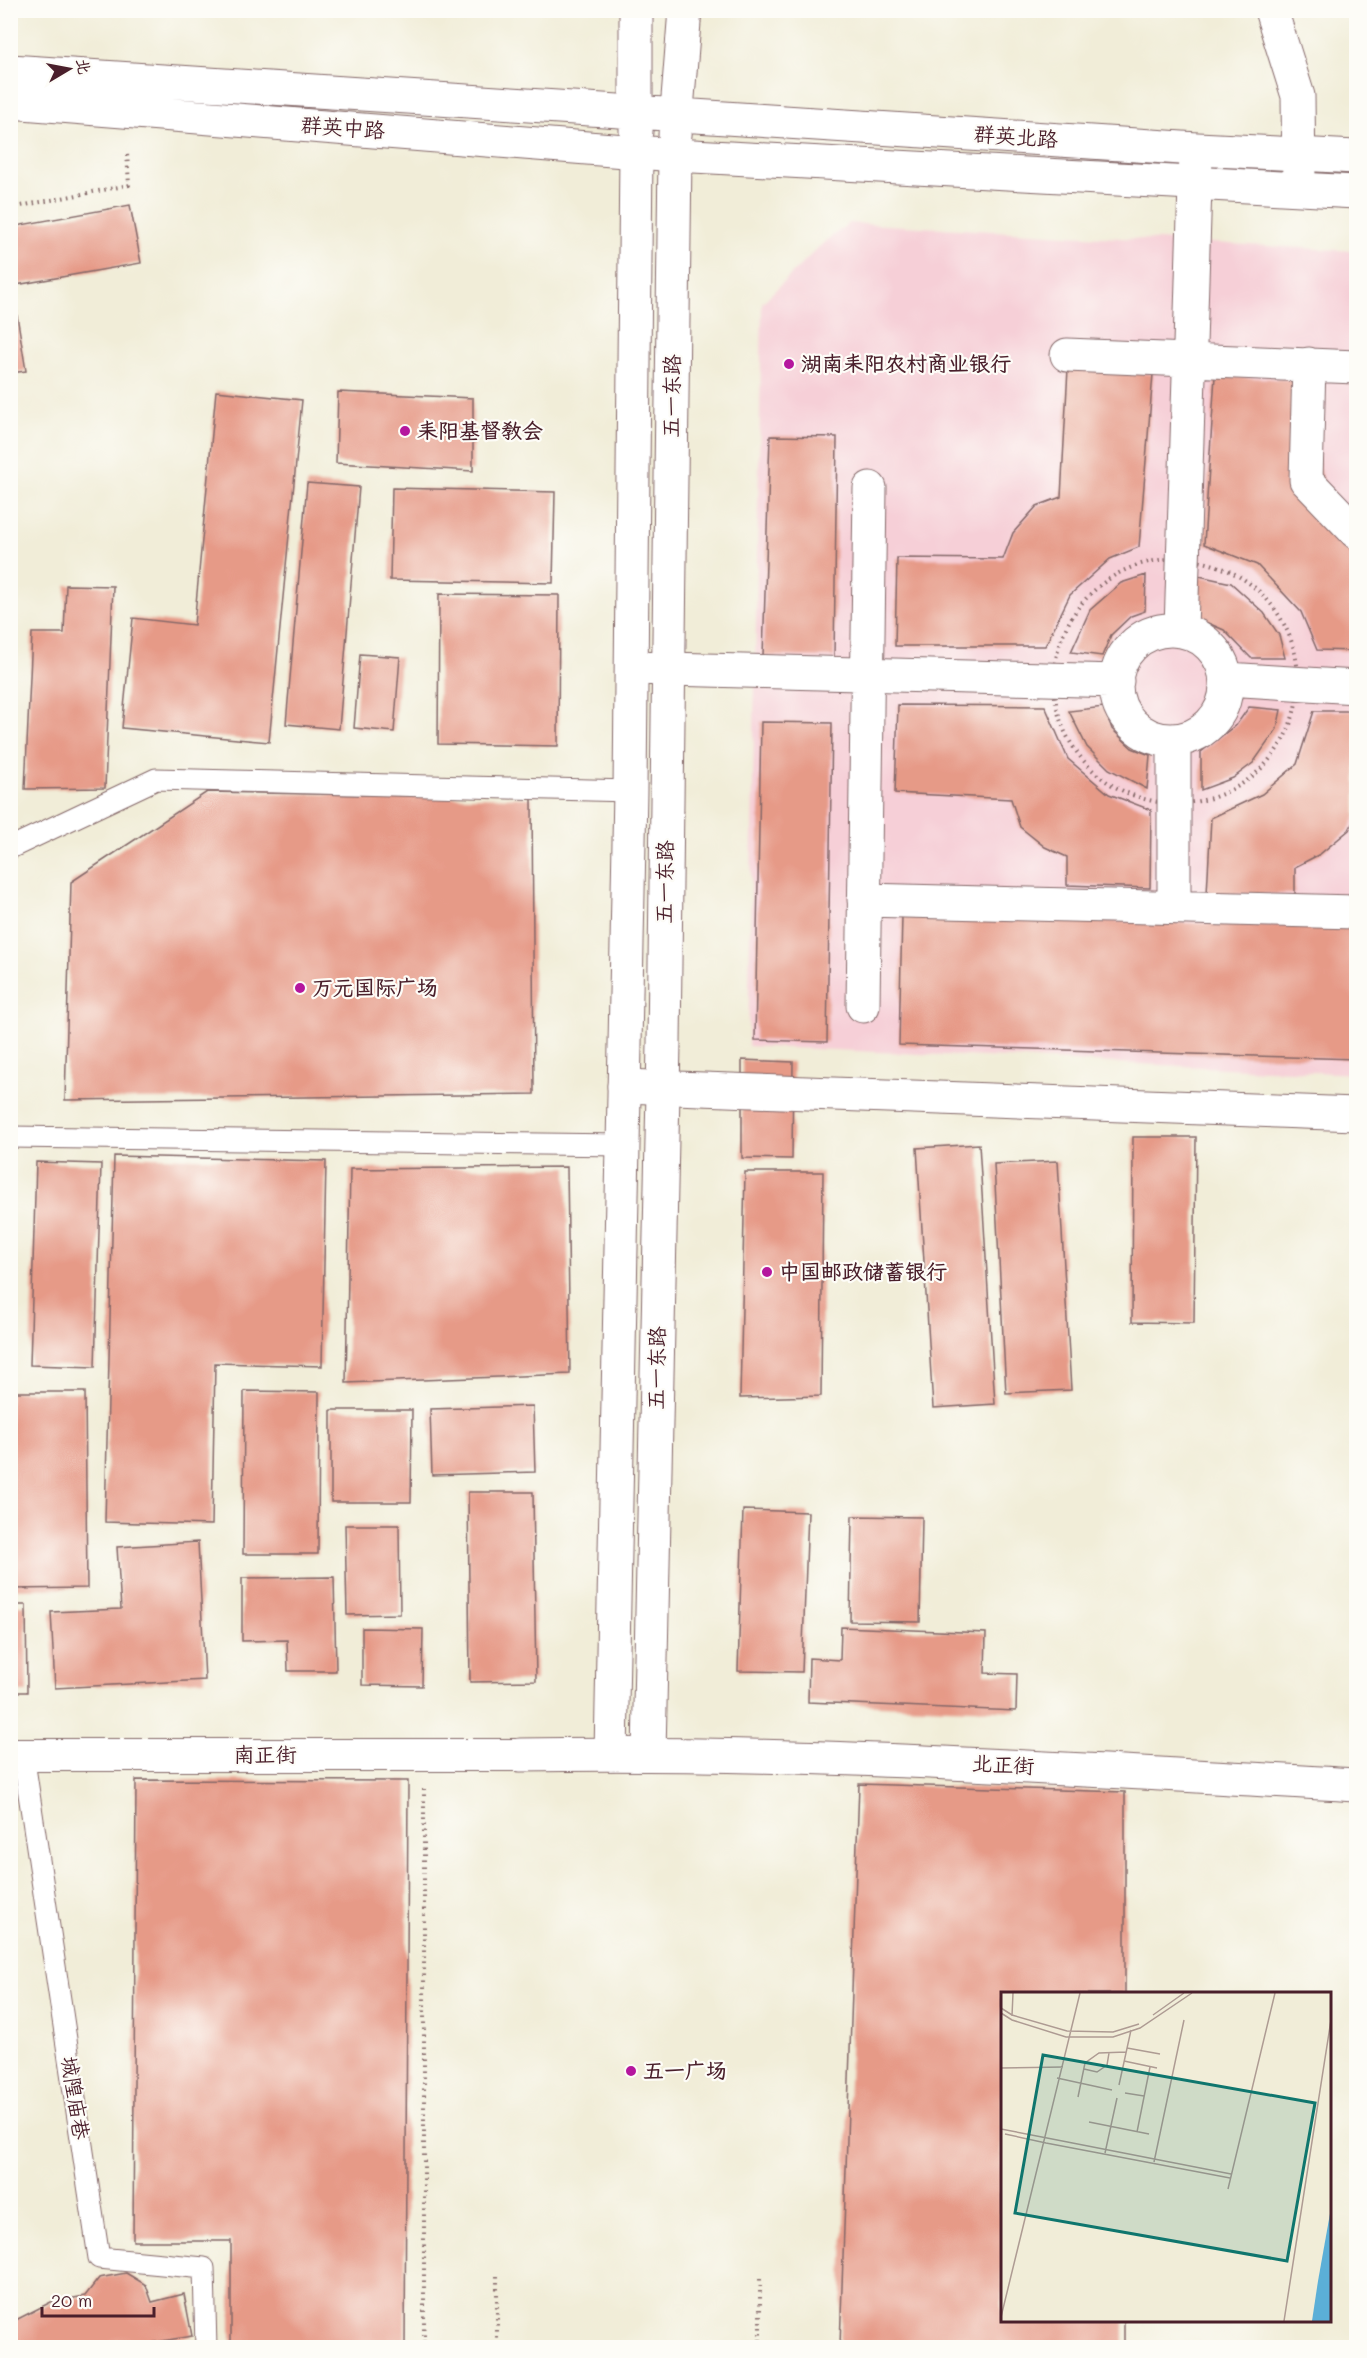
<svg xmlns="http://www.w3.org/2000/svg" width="1367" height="2358" font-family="Mali,'LXGW WenKai TC',sans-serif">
<rect width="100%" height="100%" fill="#fdfcf7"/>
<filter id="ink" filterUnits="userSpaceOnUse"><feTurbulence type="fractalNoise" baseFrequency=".0167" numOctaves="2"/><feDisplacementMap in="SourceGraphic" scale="12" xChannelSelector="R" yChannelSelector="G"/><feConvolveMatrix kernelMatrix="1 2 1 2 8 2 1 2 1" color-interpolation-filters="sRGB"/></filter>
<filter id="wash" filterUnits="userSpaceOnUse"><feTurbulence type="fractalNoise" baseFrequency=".008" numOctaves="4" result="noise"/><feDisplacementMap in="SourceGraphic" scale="24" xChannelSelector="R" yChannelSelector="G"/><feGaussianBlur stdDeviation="1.35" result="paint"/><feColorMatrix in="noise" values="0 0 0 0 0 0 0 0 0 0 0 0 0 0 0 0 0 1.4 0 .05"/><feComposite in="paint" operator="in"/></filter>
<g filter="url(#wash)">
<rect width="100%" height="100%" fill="#f1edd8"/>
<path fill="#f6cfd7" d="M849,223L1356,251V1074L748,1046L762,303L821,245Z"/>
<g id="blocks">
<path fill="#e69a87" d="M130,205L141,263L10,286V227Z
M15,303L26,371L10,373V304Z
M1068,369L1153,374L1139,547L1110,559L1070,595L1045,646H895L897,558L1003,559L1013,533L1037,506L1061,497Z
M1215,376L1297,380L1336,528L1356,553V651L1317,650L1301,612L1257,565L1204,544Z
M216,391L302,400L269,742L122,728L133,618L194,625Z
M338,392L473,398V471L336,463Z
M770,436L837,437L834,657L763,656Z
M307,483L359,487L339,729L286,724Z
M392,488L555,492L553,583L390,580Z
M1190,574L1231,583L1264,613L1279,635L1285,658H1251L1224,630L1196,618Z
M1146,575L1145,611L1131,616L1111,635L1102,656L1071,652L1090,610L1121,583Z
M66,585L113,586L105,788L25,789L32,633H64Z
M439,594L559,595L558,746L438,744Z
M360,654L400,657L394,732L354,728Z
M898,705L1045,706L1068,759L1109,794L1151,810L1150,888L1067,885V857L1045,847L1020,827L1011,799L895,793Z
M1104,707L1112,729L1132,748L1150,755L1147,789L1109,769L1087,747L1069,711Z
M1249,707L1281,710L1277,729L1253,763L1233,778L1201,790V752L1237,724Z
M1314,711H1356V816L1349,830L1320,854L1295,867V894H1207L1211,818L1262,794L1297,764Z
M761,722L832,723L827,1042L755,1040Z
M207,792L532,798L534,1094L65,1100L71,882Z
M902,916L1356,927V1059L899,1045Z
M742,1060L793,1062L792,1159L742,1158Z
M1133,1137H1196L1194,1323L1132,1322Z
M979,1144L995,1404L933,1408L917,1148Z
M114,1156L326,1161L322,1366L215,1363L212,1525L105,1522Z
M1058,1161L1071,1390L1006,1393L994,1164Z
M36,1162L101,1164L95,1367L30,1365Z
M567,1167L570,1374L346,1383L350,1169Z
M745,1172H823L821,1396L740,1398Z
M244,1391L319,1392L318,1554H243Z
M10,1392H85L87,1588L10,1589Z
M533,1406L535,1472L432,1475L430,1409Z
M331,1410H412L411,1502H331Z
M468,1492H533L536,1681L470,1682Z
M743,1510L808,1512L802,1672L738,1671Z
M852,1516L922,1517L920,1622L850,1621Z
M345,1525H399L400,1614L347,1615Z
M198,1542L205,1680L55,1688L51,1612L121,1609L117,1547Z
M334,1577L336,1671H288L287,1640L242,1641V1578Z
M10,1605H26L27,1692H10Z
M841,1627L986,1633L985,1673L1017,1674L1016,1711L808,1702L809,1658L840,1660Z
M362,1628L423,1629L422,1686L362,1685Z
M136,1780L408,1781L405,2348H231V2241H133Z
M859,1784L1125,1792V1994H1002V2320H1124V2348L840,2346Z
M126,2273L146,2285L152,2302L184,2294L192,2336L121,2348H10V2323L51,2302L85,2296L99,2278Z"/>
</g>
</g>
<g filter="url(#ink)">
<use href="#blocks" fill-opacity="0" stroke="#846768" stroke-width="1.5"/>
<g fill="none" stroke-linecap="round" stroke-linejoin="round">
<g stroke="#846768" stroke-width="23">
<path id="service" d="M10,848L156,779L630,791
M10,1137L622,1145
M23,1754L99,2258L204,2268L206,2348"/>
</g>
<g stroke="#846768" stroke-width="34">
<path id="pedestrian" d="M10,1755H520"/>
</g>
<g stroke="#846768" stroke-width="35">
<path id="minor" d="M1271,10L1298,96L1299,183
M1067,355L1356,367
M1309,364L1306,480L1356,532
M1181,629L1196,154
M1116 685a55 55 0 1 1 110 0a55 55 0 1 1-110 0Z
M632,668L1117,681
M1227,679L1356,687
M1174,741V907
M864,900L1356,912
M863,1006L870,488
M624,1086L1356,1114
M520,1755C799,1750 1078,1770 1356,1785"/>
</g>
<g stroke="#846768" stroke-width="35">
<path id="tertiary" d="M611,1754L630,791L636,151
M649,1754L664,1044L675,155"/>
</g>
<g stroke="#846768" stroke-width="35">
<path id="secondary" d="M10,71L1197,149L1356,157
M10,102L675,155L1356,192
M636,132V10
M675,135L685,10"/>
</g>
<path stroke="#846768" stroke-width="4" stroke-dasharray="1.5 4.5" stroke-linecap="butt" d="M10,208L129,185L127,153
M1054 681a122 122 0 1 1 244 0a122 122 0 1 1-244 0Z
M497,2276V2348
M760,2279V2348
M424,2348V1789"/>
<use href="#service" stroke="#fff" stroke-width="21"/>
<use href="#pedestrian" stroke="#fff" stroke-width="32"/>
<use href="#minor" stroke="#fff" stroke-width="33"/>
<use href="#tertiary" stroke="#fff" stroke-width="33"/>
<use href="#secondary" stroke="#fff" stroke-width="33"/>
</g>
</g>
<g fill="#b5179e" stroke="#fdfcf7" stroke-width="2">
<circle cx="789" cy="364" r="6"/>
<circle cx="405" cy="431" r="6"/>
<circle cx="300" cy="988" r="6"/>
<circle cx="767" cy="1272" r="6"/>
<circle cx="631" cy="2071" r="6"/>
</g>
<g text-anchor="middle" stroke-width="4.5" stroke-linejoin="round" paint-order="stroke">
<g font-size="21" fill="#4a1f2b" stroke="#fdfcf7">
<text transform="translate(343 128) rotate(4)" y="7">群英中路</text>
<text transform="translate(1016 137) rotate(4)" y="7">群英北路</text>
<text transform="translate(672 396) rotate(-89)" y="7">五一东路</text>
<text transform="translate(665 882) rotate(-89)" y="7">五一东路</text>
<text transform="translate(657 1368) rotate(-89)" y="7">五一东路</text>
<text x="265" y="1762">南正街</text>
<text transform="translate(1003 1765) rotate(3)" y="7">北正街</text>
<text transform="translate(75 2098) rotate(81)" y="7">城隍庙巷</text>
</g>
<g font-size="21" font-weight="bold" fill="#4a1f2b" stroke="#fdfcf7" text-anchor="start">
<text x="801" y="371">湖南耒阳农村商业银行</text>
<text x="417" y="438">耒阳基督教会</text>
<text x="312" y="995">万元国际广场</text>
<text x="779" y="1279">中国邮政储蓄银行</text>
<text x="643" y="2078">五一广场</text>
</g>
</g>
<g transform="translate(1001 1992)">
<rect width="330" height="330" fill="#f1edd8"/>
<path d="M330,216V329H311L317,289Z" fill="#5bafd7"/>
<path fill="none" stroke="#ae9b93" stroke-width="1.5" d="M0,16L11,23L66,39L112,40L138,32M0,21L11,28L65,45H112L139,36L191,1M152,23L183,1M11,24L12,1M126,56L159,62M123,69L156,76M0,76L62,75M83,77L96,80L106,73L108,61M56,86L111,98M118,93L130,38M124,101L143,104M77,105L84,71L98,61L125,60M88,130L148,142M0,137L46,146M136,140L149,75M4,142L45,151M46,146L230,182M45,151L229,186M104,161L116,106M153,170L183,28M227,197L274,1M0,325L79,1M283,329L330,28"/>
<path fill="#0f766e" fill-opacity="0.15" stroke="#0f766e" stroke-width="3" d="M42,63L314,111L286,269L14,221Z"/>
<rect width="330" height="330" fill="none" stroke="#4a1f2b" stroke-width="3"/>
</g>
<rect width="1367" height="2358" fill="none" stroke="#fdfcf7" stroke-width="36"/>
<g transform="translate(69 69) rotate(80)" stroke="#fdfcf7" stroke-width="4.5" paint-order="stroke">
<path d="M0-4.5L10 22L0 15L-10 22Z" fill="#4a1f2b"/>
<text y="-9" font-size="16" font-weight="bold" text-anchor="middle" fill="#4a1f2b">北</text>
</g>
<path d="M42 2307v9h112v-9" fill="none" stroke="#4a1f2b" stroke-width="3"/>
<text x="51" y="2307" font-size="18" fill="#4a1f2b" stroke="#fdfcf7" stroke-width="4.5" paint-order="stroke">20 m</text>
</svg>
